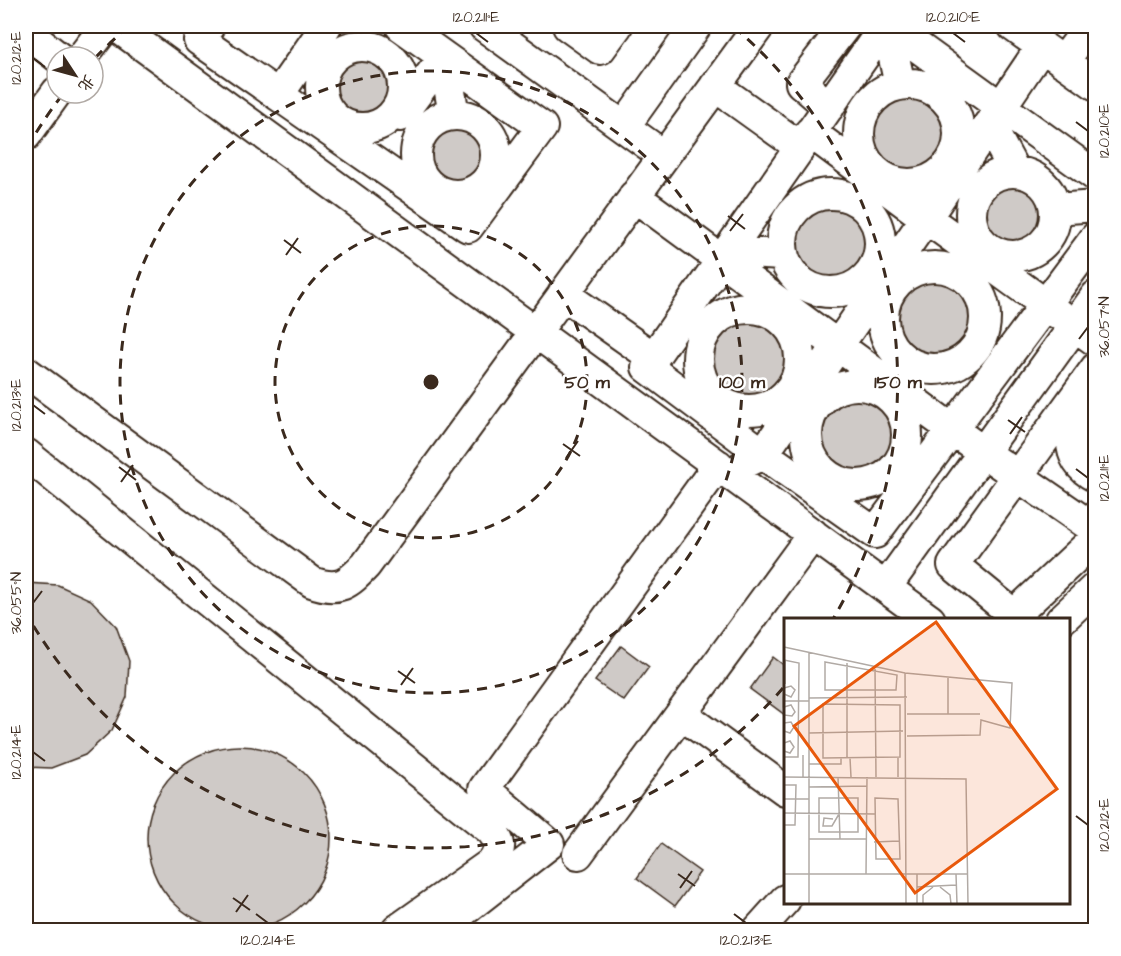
<svg xmlns="http://www.w3.org/2000/svg" width="1121" height="956" font-family="'Architects Daughter','LXGW WenKai TC',sans-serif">
<rect width="100%" height="100%" fill="#fff"/>
<filter id="ink" filterUnits="userSpaceOnUse"><feTurbulence type="fractalNoise" baseFrequency=".0167" numOctaves="2"/><feDisplacementMap in="SourceGraphic" scale="12" xChannelSelector="R" yChannelSelector="G"/><feConvolveMatrix kernelMatrix="1 2 1 2 8 2 1 2 1" color-interpolation-filters="sRGB"/></filter>
<g filter="url(#ink)">
<path fill="#cfcac7" stroke="#3b2a1e" stroke-width="1.5" d="M327 86a36 36 0 1 1 72 0a36 36 0 1 1-72 0Z
M864 133a45 45 0 1 1 90 0a45 45 0 1 1-90 0Z
M420 155a36 36 0 1 1 72 0a36 36 0 1 1-72 0Z
M978 214a35 35 0 1 1 70 0a35 35 0 1 1-70 0Z
M786 243a45 45 0 1 1 90 0a45 45 0 1 1-90 0Z
M890 317a45 45 0 1 1 90 0a45 45 0 1 1-90 0Z
M704 359a45 45 0 1 1 90 0a45 45 0 1 1-90 0Z
M813 435a45 45 0 1 1 90 0a45 45 0 1 1-90 0Z
M1096,410V473L1077,450Z
M26,583L58,585L91,600L116,626L129,661L127,697L112,730L85,755L51,768L26,767Z
M621,646L649,667L624,701L595,681Z
M773,657L785,666V715L750,689Z
M147 838a92 92 0 1 1 184 0a92 92 0 1 1-184 0Z
M661,844L700,872L675,906L637,878Z"/>
<g fill="none" stroke-linecap="round" stroke-linejoin="round">
<g stroke="#3b2a1e" stroke-width="34">
<path id="minor" d="M116,26L930,620
M209,26L199,40L468,227L542,127L401,26
M484,26L664,156
M568,26L600,49L617,26
M885,26L647,367L763,454L875,533L1096,237
M887,26L900,85
M889,26L1096,176
M1013,26L1096,85
M26,32L58,57
M321 87a41 41 0 1 1 82 0a41 41 0 1 1-82 0Z
M82,57L106,26
M444,57L454,115
M1063,62L1090,26
M859 134a50 50 0 1 1 100 0a50 50 0 1 1-100 0Z
M715,86L800,147
M278,95L326,26
M829,107L801,83L845,26
M416 155a40 40 0 1 1 80 0a40 40 0 1 1-80 0Z
M400,116L444,57
M989,124L1015,172
M624,127L696,26
M810,132L926,218L1096,341
M26,135L57,92
M971 214a42 42 0 1 1 84 0a42 42 0 1 1-84 0Z
M782 243a49 49 0 1 1 98 0a49 49 0 1 1-98 0Z
M634,196L983,452L1096,530
M1055,209L1096,206
M727,252L782,255
M883 318a51 51 0 1 1 102 0a51 51 0 1 1-102 0Z
M563,294L654,358
M698 359a51 51 0 1 1 102 0a51 51 0 1 1-102 0Z
M1096,368L953,565L1014,615L1096,538
M26,372L312,582C339,592 348,584 366,565L759,26
M807 435a50 50 0 1 1 100 0a50 50 0 1 1-100 0Z
M1096,404C1065,421 1063,461 1096,477
M26,454L491,830C501,843 502,847 493,862L397,930
M746,462L763,454L926,218L1042,46
M886,587L1096,296
M1061,620L1096,587
M681,714L785,790
M578,854L813,534
M439,930L549,844L484,789L718,465
M758,930L785,900"/>
</g>
<use href="#minor" stroke="#fff" stroke-width="30"/>
</g>
</g>
<path fill="none" stroke="#3b2a1e" stroke-width="2" d="M476,33L488,42M953,33L965,42M33,58L45,67M1076,122L1088,131M728,216L745,229M730,231L743,214M284,240L301,253M286,255L298,238M1079,339L1088,327M33,405L45,414M1008,420L1025,432M1010,434L1022,417M563,444L580,456M566,458L578,441M119,467L136,480M1076,469L1088,478M121,482L133,465M33,603L42,591M398,671L415,683M401,685L413,668M33,752L45,761M1076,816L1088,825M678,874L695,886M680,888L692,871M233,898L250,910M236,912L248,895M256,914L268,923M734,914L746,923"/>
<g fill="none" stroke="#3b2a1e" stroke-width="3" stroke-dasharray="10 8">
<circle cx="431" cy="382" r="156"/>
<circle cx="431" cy="382" r="311"/>
<path d="M783 688A467 467 0 0 1 27 615M27 148A467 467 0 0 1 63 94M95 58A467 467 0 0 1 128 27M734 27A467 467 0 0 1 833 619"/>
</g>
<g transform="translate(784 618)">
<rect width="286" height="286" fill="#fff"/>
<path fill="none" stroke="#b1aaa5" stroke-width="1.5" d="M0,29L121,55L228,65L226,110L197,102L196,117L123,118M0,42L15,45L14,139H0M1,42V66M41,44L113,57L112,72H41ZM63,45V140M91,51L92,159M121,55L122,286M0,70L7,68L11,72L7,79L0,76M25,80L123,79M0,83H25M39,86L116,87V139L39,140ZM0,89L7,87L11,94L8,98L0,97M123,96H196M164,96V59M0,105L7,104L10,109L6,115L0,113M25,115L119,113M0,125L6,123L10,129L6,135L0,133M19,137V159M114,139V159M66,140L67,159M25,146H57V140M0,159L182,161L184,286M54,159L56,221M0,167H12L11,207H0M25,169L83,168M35,180H74V214H35ZM91,180L114,181L116,241H92ZM0,181H25M0,195L91,196M49,201L40,200L39,208H48L55,196M25,221H83M90,224L115,223M0,256H184M82,256L83,159M172,256L173,286M133,269L172,267M156,269L166,277L167,286M0,286H114M25,286V34M133,286V256M139,286V277L149,269"/>
<path fill="#e8590c" fill-opacity="0.15" stroke="#e8590c" stroke-width="3" d="M152,4L273,171L131,275L10,108Z"/>
<rect width="286" height="286" fill="none" stroke="#3b2a1e" stroke-width="3"/>
</g>
<circle cx="431" cy="382" r="9" fill="#3b2a1e" stroke="#fff" stroke-width="3"/>
<g font-size="18" text-anchor="middle" font-weight="bold" fill="#3b2a1e" stroke="#fff" stroke-width="5" stroke-linejoin="round" paint-order="stroke">
<text x="587" y="388">50 m</text>
<text x="742" y="388">100 m</text>
<text x="898" y="388">150 m</text>
</g>
<rect width="1121" height="956" fill="none" stroke="#fff" stroke-width="66"/>
<g transform="translate(75 75) rotate(126)"><circle r="28" fill="#ffffff" stroke="#b1aaa5" stroke-width="1.5"/>
<path d="M0-4.5L10 22L0 15L-10 22Z" fill="#3b2a1e"/>
<text y="-9" font-size="16" font-weight="bold" text-anchor="middle" fill="#3b2a1e">北</text>
</g>
<rect x="33" y="33" width="1055" height="890" fill="none" stroke="#3b2a1e" stroke-width="2"/>
<g font-size="15" text-anchor="middle" fill="#3b2a1e">
<text x="476" y="22">120.211°E</text>
<text x="953" y="22">120.210°E</text>
<text transform="translate(16 58) rotate(-90)" y="5">120.212°E</text>
<text transform="translate(1104 131) rotate(-90)" y="5">120.210°E</text>
<text transform="translate(1104 327) rotate(-90)" y="5">36.057°N</text>
<text transform="translate(16 405) rotate(-90)" y="5">120.213°E</text>
<text transform="translate(1104 478) rotate(-90)" y="5">120.211°E</text>
<text transform="translate(16 603) rotate(-90)" y="5">36.055°N</text>
<text transform="translate(16 752) rotate(-90)" y="5">120.214°E</text>
<text transform="translate(1104 825) rotate(-90)" y="5">120.212°E</text>
<text x="268" y="945">120.214°E</text>
<text x="746" y="945">120.213°E</text>
</g>
</svg>
